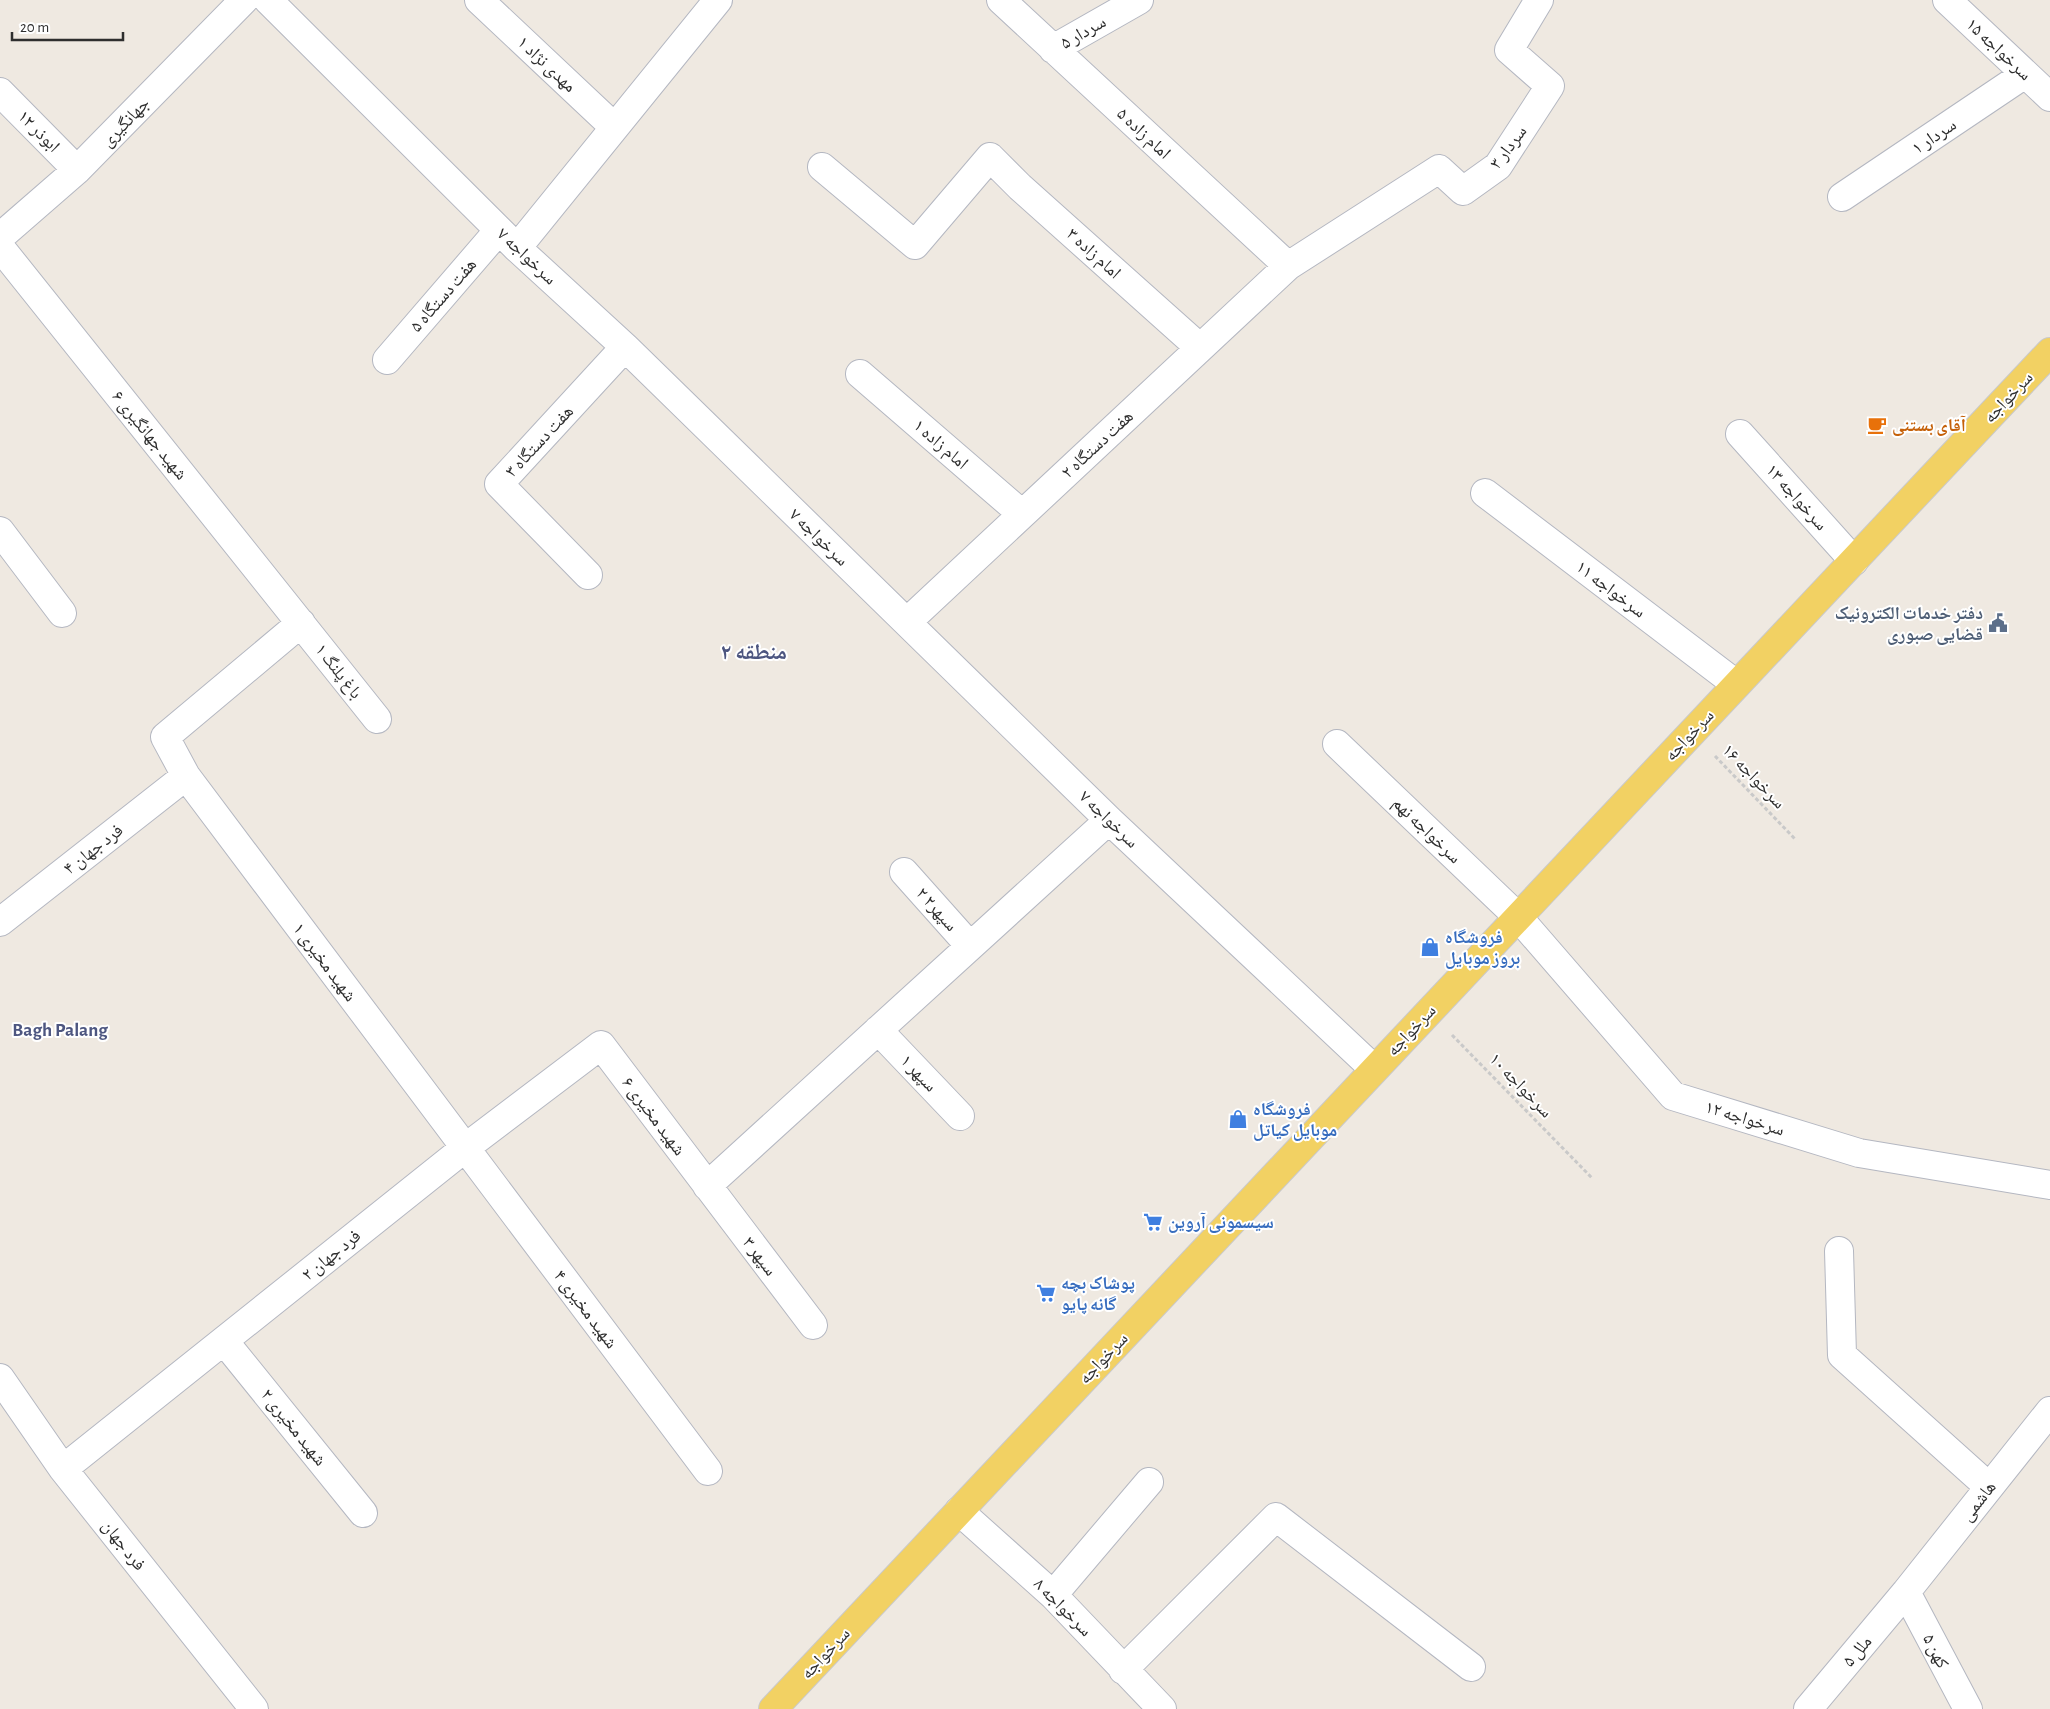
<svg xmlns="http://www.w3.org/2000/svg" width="2050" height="1709" font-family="'Alegreya Sans','Noto Naskh Arabic',sans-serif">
<rect width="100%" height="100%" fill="#efe9e1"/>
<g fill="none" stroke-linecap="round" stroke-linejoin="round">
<g stroke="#b4b7c1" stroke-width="30">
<path id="minor" d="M268,0L517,248L625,347L1109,820L1374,1069
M479,0L614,127
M1001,0L1288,266
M1947,0L2050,97
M1053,49L1139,0
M0,92L77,170
M822,167L915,245L990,157L1020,187L1200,348
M1842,197L2025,74
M0,237L77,170L244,0
M0,247L377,719
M517,248L718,0
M387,360L499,230
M860,374L1022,514
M1740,434L1854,561
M1485,493L1736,684
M0,531L62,613
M588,575L499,484L625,347
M907,622L1288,266L1439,169L1463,191L1498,166L1550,86L1509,50L1539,0
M301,623L165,737L186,776L708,1471
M1337,744L1518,917L1673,1096L1859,1153L2050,1185
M904,872L970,946
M0,922L186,776
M878,1030L960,1116
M707,1186L1109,820
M1839,1251L1842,1355L1989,1487
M224,1341L363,1513
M0,1378L63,1469L254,1709
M63,1469L465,1148L601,1045L813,1325
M959,1511L1053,1595L1162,1709
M1906,1592L1968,1709
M1053,1595L1149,1482
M1123,1670L1276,1517L1471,1667
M1808,1709L1906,1592L2050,1411"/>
</g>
<g stroke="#c9c9c9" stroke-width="30">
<path id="major" d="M773,1709L2050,352"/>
</g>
<path stroke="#c9c9c9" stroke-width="3" stroke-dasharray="4 2.5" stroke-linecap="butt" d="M1715,756L1795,839
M1452,1035L1593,1179"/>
<use href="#minor" stroke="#fff" stroke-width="28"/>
<use href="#major" stroke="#f2d163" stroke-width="28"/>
</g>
<defs>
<g id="cafe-bare" transform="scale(1.5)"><path d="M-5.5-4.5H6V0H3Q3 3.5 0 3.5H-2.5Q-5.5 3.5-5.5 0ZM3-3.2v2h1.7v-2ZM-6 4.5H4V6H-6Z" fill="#e8710a" stroke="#fff" stroke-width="2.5" paint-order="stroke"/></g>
<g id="civic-bare" transform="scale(1.5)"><path d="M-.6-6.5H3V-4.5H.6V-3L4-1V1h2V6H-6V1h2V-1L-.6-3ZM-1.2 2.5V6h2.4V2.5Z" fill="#5c6f8a" stroke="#fff" stroke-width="2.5" paint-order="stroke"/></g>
<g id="shop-bare" transform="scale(1.5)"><path d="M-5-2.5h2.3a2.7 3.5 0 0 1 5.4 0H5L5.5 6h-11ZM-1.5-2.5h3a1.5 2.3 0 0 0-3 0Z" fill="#3f7fe0" stroke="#fff" stroke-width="2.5" paint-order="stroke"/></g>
<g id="supermarket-bare" transform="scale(1.5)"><path d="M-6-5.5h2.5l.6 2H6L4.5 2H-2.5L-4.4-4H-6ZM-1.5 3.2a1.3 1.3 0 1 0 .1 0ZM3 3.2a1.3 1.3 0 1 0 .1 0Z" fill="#3f7fe0" stroke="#fff" stroke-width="2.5" paint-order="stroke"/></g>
</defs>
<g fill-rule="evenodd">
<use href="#cafe-bare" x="1877" y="425"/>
<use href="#civic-bare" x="1998" y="623"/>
<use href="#shop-bare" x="1430" y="947"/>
<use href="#shop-bare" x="1238" y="1119"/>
<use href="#supermarket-bare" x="1153" y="1222"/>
<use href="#supermarket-bare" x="1046" y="1293"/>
</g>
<g text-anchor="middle" stroke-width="4" stroke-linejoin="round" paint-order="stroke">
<g font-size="18" fill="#2e2e2e" stroke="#fff">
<text transform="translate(1083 32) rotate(-30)" y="6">۵ سردار</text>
<text transform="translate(1999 49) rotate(43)" y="6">سرخواجه ۱۵</text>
<text transform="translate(547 64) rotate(43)" y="6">۱ مهدی نژاد</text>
<text transform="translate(125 122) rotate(-46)" y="6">جهانگیری</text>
<text transform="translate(39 131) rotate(45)" y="6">ابوذر ۱۲</text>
<text transform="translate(1144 133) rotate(43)" y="6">۵ امام زاده</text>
<text transform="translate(1934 136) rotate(-34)" y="6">۱ سردار</text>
<text transform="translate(1508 147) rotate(-53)" y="6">۳ سردار</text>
<text transform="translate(1094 253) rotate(42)" y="6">۳ امام زاده</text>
<text transform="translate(527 256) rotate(43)" y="6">سرخواجه ۷</text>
<text transform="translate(443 295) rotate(-49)" y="6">هفت دستگاه ۵</text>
<text transform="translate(2008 397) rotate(-47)" y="6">سرخواجه</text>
<text transform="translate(150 435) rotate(51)" y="6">۶ شهید جهانگیری</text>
<text transform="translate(539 441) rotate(-47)" y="6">۳ هفت دستگاه</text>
<text transform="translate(941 444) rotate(41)" y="6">۱ امام زاده</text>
<text transform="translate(1097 444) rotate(-43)" y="6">هفت دستگاه ۲</text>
<text transform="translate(1797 497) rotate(48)" y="6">۱۳ سرخواجه</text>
<text transform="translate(819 537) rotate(44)" y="6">سرخواجه ۷</text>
<text transform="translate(1611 589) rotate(37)" y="6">۱۱ سرخواجه</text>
<text transform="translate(339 671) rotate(52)" y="6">۱ باغ پلنگ</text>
<text transform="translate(1689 735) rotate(-47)" y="6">سرخواجه</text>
<text transform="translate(1754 776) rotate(46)" y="6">۱۶ سرخواجه</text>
<text transform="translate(1109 819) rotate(44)" y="6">سرخواجه ۷</text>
<text transform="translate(1427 830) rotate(44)" y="6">سرخواجه نهم</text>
<text transform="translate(93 849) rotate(-38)" y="6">۴ فرد جهان</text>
<text transform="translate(937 909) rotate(48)" y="6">۲ سپهر۲</text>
<text transform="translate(325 962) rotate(53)" y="6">شهید مخیری ۱</text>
<text transform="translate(1411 1030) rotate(-47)" y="6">سرخواجه</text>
<text transform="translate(919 1073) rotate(46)" y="6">۱ سپهر</text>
<text transform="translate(1521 1085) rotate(46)" y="6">۱۰ سرخواجه</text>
<text transform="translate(654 1116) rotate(53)" y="6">شهید مخیری ۶</text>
<text transform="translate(1745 1118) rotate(17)" y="6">۱۲ سرخواجه</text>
<text transform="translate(331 1255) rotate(-39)" y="6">۲ فرد جهان</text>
<text transform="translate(760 1256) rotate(53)" y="6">۳ سپهر</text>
<text transform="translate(586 1309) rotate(53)" y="6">۴ شهید مخیری</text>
<text transform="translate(1103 1358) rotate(-47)" y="6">سرخواجه</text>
<text transform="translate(294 1427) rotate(51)" y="6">۲ شهید مخیری</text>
<text transform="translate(1978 1501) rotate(-52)" y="6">هاشمی</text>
<text transform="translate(124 1545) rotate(52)" y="6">فرد جهان</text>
<text transform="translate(1063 1607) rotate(45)" y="6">۸ سرخواجه</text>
<text transform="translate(1857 1651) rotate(-50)" y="6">ملل ۵</text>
<text transform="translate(1936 1651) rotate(63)" y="6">۵ کهن</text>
<text transform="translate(825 1653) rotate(-47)" y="6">سرخواجه</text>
</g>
<g font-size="18" font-weight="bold" fill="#c56008" stroke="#fff" text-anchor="start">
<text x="1892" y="431">آقای بستنی</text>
</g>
<g font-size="18" font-weight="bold" fill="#4e5e75" stroke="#fff" text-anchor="end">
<text x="1983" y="619">دفتر خدمات الکترونیک<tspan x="1983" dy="21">قضایی صبوری</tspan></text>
</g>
<g font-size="18" font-weight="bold" fill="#366cbe" stroke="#fff" text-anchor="start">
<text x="1445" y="943">فروشگاه<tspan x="1445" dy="21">بروز موبایل</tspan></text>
<text x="1253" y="1115">فروشگاه<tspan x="1253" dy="21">موبایل کیاتل</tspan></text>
<text x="1168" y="1228">سیسمونی آروین</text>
<text x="1061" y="1289">پوشاک بچه<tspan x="1061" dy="21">گانه پایو</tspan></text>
</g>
<g font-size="19" font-weight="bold" fill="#4d5680" stroke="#fff">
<text x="60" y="1036">Bagh Palang</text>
</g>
<g font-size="22" font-weight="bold" fill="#4d5680" stroke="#fff">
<text x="754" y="659">منطقه ۲</text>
</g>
</g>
<path d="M12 32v8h111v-8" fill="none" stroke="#2e2e2e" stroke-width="2.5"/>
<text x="20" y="32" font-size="15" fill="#2e2e2e" stroke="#ffffff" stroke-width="4" paint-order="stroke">20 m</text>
</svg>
